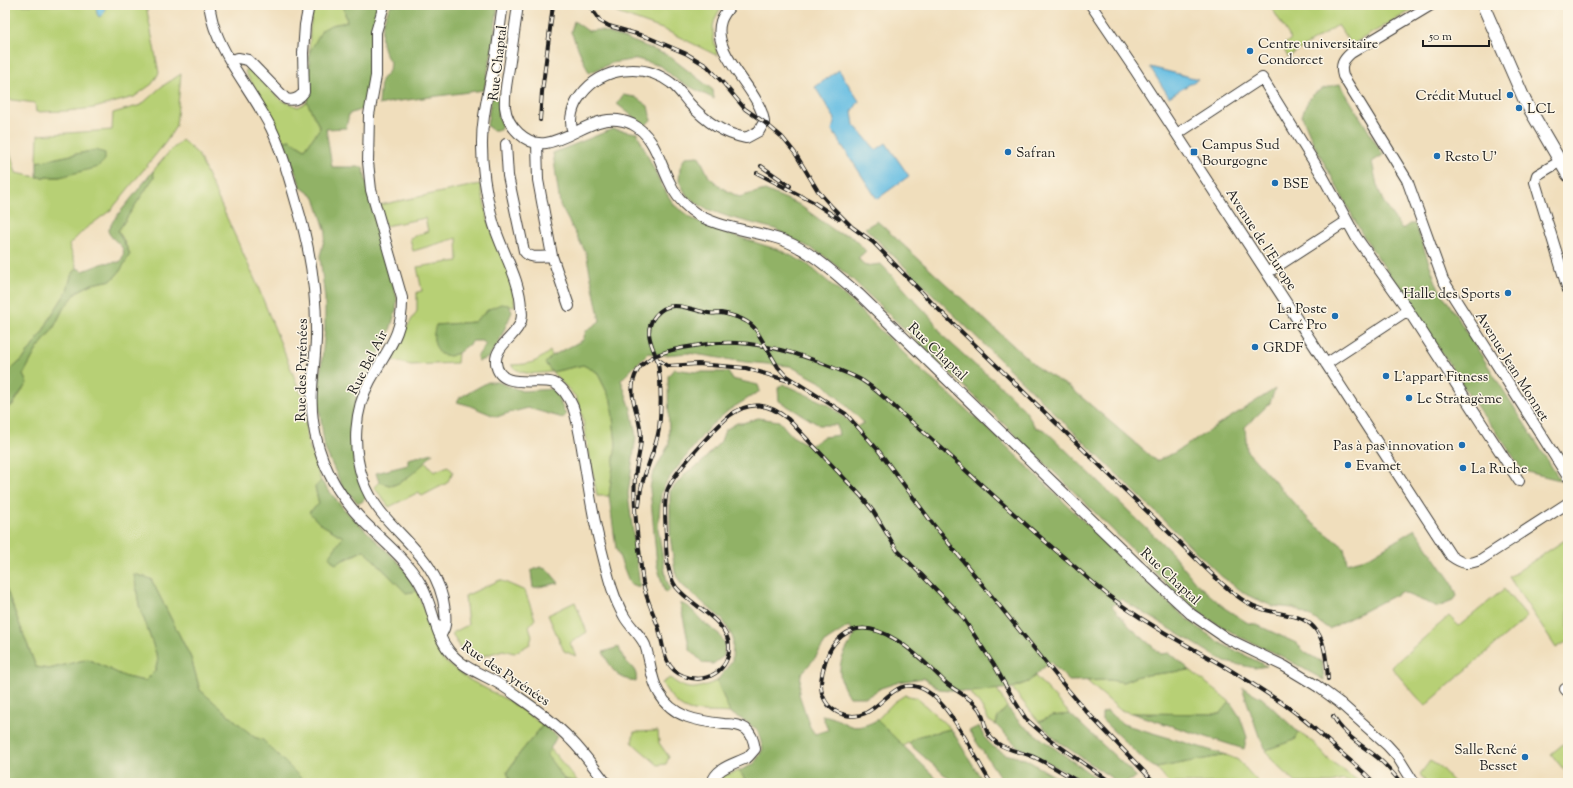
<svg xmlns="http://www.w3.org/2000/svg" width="1573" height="788" font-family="'Sorts Mill Goudy',serif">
<rect width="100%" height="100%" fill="#fcf5e5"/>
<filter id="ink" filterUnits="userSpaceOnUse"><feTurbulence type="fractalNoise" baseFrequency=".025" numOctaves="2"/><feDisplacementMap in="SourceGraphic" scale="8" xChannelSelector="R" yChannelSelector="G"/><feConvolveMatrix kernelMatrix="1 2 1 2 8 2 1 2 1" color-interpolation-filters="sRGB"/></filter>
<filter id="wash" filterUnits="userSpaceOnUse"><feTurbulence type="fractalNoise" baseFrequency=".012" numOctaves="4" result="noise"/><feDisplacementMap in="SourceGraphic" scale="16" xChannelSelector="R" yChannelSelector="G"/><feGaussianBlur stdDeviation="0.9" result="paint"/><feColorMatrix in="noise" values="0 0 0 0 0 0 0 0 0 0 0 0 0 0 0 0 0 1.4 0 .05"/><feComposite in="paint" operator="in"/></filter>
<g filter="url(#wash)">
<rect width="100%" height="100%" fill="#f0debc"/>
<path fill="#b7d075" stroke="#6a7648" d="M5,5H146L159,73L152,84L134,97L94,108L67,111L36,112L35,103L5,99Z
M314,5H343L347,22L331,25L309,53L310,27Z
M608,5H723C709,25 712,33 718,56L665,30L617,13Z
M1270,5H1421L1351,45L1338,25L1288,57L1282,46L1291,39Z
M248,68L281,100L298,107L307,102L320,128L305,149L290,140L284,141L265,104L245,72Z
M181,74L176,126L166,142L111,210L85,229L69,245L77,268L71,276L67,291L51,316L42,333L24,358L5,375V141L8,145L16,173L37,177H60L96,150L37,162L38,135L112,130L113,113L141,105L161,87Z
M182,140L198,154L256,282L301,394L307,396L306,420L307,439L321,481L315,487L319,504V523L343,537L347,559L364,550L406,593L417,591L443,660L468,679L509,701L543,725L520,753L507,772L511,783H306L263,740L254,737L200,690L191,658L151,579L134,574L139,605L158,659L156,671L145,681L126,677L88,659L49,669L36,667L5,586V409L13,405L27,383L23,375L37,349L53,329L63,309L78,291L92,284L112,280L120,271L130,254L122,237L118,231L154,177L153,171L169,152Z
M480,184L489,224L511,275L515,306L489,309L474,322L436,325L450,356L458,353L457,363L410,365L392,360L401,337L417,311V292L422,291L417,267L458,261L457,238L413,251L410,238L428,231L425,218L385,226L380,205Z
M550,351L552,356L545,363L552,372L583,365L597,372L611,400L616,444L609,496H597L582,415L576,397L552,372C537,373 522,377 511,365C530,364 534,364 550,351Z
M426,462L434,472L448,466L453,472L447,483L422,496L419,492L389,507L374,487L379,482L392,486L402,481Z
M1568,538V641L1556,648L1509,577Z
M500,580L525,591L535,619L529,626L532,636L530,644L514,653L503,650L471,660L460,649L452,633L468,625L465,596Z
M1504,589L1527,617L1425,706L1391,667L1449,616L1459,626Z
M575,602L587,632L570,643L576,656L564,651L548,615Z
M1190,670L1230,702L1221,714L1131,713L1120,710L1087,681L1109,680L1123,682L1138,676Z
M1035,676L1070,714L1052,716L1039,722L1012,688L1028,682Z
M670,678C689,693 696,689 717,681L730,713C694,710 683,719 662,683Z
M997,689L1007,707L998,717L996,725L989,721L983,709L970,692Z
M905,695L917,698L951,729L919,736L903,746L877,720L894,702Z
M658,731L659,743L669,757L666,764L658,765L636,746L632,742L634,732Z
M1298,732L1314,743L1328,759L1361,783H1353L1343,780L1331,783H1296L1271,759L1266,750L1294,740Z
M1568,740V775L1551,754Z
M550,748L578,782L564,779L546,755Z
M1226,755L1238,760L1259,783H1169L1156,768Z
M1430,761L1440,767L1455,783H1426L1420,774Z
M739,771L748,783H719L721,776Z"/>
<path fill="#91b266" stroke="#566741" d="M343,5H380L373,72L368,107L349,114L346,128L326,129L332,167H363L373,212L397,298L396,310L386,343L375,359L358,391L353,413L352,445L355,471L366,497L362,502L358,503L342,486L325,449L318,399L325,329V299L320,256L326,232L315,198L301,187L284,141L290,140L305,149L320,128L307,102L309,92V53L322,30L331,25L347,22Z
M391,5H498L493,46L484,90L392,102L379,105L381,80L389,71L390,62C377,43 380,24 391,5Z
M574,21L588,31L600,30L635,42L669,56L713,90L714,99L677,80L661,66L637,59L612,63L589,73L571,32Z
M1340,84L1383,155L1372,162L1377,185L1383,201L1402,230L1409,224H1415L1437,285L1560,480L1523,471L1500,437L1480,411L1413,309L1362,234L1313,142L1302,116C1309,93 1317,89 1340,84Z
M496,95L499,98L498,116L502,124L500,130H492L487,126L491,99Z
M623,95L635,97L648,106L651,120L645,126L617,104Z
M613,129L637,133L662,186L674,205L691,218L723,232L782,251L807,264L845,296L911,360L924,373L948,393L1000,440L1166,601L1200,629L1222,644L1267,666L1255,668L1225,662L1121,599L1112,606L1130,627L1161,654L1170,653L1190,670L1138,676L1123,682L1109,680L1069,681L1050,662L1028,682L1012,688L970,692L939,689L923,678L899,682L881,688L867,697H849C833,672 840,658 855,635L849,626L826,641L815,658L801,674L799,694L810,727L815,734L828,730L822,715C849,719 847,736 877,720L941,783H748L739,771L754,764L763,749L758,731L747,722L730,713L717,681L732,661L733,638L723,620L681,584L675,572L670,535V491L687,472L699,465L721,441L725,430L737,423H743L758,418L779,421L792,436L810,446L823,437L839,435L837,425H819L779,401L778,388L783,384L829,405L856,427L864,423L824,384L790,366L745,362L688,353L665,355L648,353L621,380L631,409L636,436L628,494L640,587L630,584L616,548L609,496L616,444L611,400L597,372L583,365L552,372L545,363L552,356L583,340L586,331L600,321L586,253L560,205L553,153Z
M96,150L105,153V160L98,167L60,177H37V162Z
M699,156L709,177L722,188L739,197L765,190L798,204L838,233L850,235L866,251L858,258L865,266L881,264L932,319L944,337L976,366L994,380L1025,410L1035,427L1045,430L1172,553L1196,583L1226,609L1248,623L1255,624L1296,643L1306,653L1322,662L1324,680L1281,656L1240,637L1209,619L1172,589L1054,472L852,279L823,255L775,229L729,217L704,208L687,196L679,181L680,168L685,157Z
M153,171L154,177L118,231L130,254L120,271L112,280L92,284L78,291L63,309L53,329L37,349L23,375L27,383L12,405L5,409V375L24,358L42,333L51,316L67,291L71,276L77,268L83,271L104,263L120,262C131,245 113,244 108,231L113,221Z
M877,221L1039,369L1071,388L1156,461L1174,453L1275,389L1270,403L1245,427L1247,451L1310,521L1344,547L1347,563L1369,557L1415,529L1452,583L1457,596L1453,601L1438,607L1401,592L1329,629L1313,618L1293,608L1272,606L1247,595L1221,576L865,228Z
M501,304L509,305L512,312L498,344L488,358L479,361L477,357L486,344L482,341H473L458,353L450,356L440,354C433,343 432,337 436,325L474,322L489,309Z
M674,369L696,372H728L732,379L758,385L760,391L729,410L709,427L667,481L661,493L658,529L666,577L670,590L665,593L657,565L650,489L652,476L669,444L668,376Z
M488,382H498L522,391L554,389L566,415L563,418L528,408L505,414L497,417L468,405L457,402L459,398Z
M433,453C426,462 402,486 391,485C387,485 383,483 379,482L376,473L408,465V459Z
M321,481L343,508L403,567L417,591L406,593L364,550L335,564L329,557L343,537L319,523L309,512L319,504L315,487Z
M540,567L548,570L559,583L533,588L531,571Z
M134,574L151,579L191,658L200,690L254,737L263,740L306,783H5V586L36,667L49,669L88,659L126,677L145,681L155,671L158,659L139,605Z
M680,603L689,607L703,622L719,634L725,644L724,656L713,664L703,663L690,650Z
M619,647C620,651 622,655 624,659C631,668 638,669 636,682C615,677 612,670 603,652Z
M1242,687L1262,698L1298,732L1294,740L1266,750L1259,736Z
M1230,702L1240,717L1247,737L1244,749L1131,713L1220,714Z
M1007,707L1021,724L1103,783H1086L1018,747L996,725L998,717Z
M1107,711L1123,724L1226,755L1156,768L1146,762L1102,720V713Z
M1070,714L1137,777L1124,783H1119L1056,740L1039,722L1052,716Z
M543,725L557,736L547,755L564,779L579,783H511L507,772L520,753Z
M979,726L984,737L992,746L1005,754L1025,759L1066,783H1004L969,731Z
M951,729L984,783H954L908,743L919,736Z"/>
<path fill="#66bee3" stroke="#416d80" d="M96,5H105C105,11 104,15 99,17L97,14Z
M1150,67L1198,79L1169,97Z
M839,70L859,101L852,112L854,125L876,150L886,143L909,176L877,199L832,130L835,119L815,87Z"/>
</g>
<g filter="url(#ink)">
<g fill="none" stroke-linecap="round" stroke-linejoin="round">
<g stroke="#3c3934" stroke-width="12">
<path id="minor" d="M209,5C211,14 212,23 216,32C228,64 255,96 271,128C282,151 289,177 296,202C310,247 317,292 316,339C315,366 309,394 313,421C318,461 337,494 364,522C384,542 406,559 420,583C433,604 433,631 449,651C461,666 477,672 494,681C502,685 510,691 517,696C536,709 555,723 571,740C584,753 594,768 606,783
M384,5L376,32V76L369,115L368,162L371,190L402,298C403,336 387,349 370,381C354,410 352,448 363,480C381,533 438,548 445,611C446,621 446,628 440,636
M503,5C500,21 499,38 496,54C492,75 487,95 484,116C479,149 484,186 492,218C499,248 520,276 521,308C522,311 522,317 521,321C517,336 494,346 496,363C499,391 537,377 554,383C563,387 569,398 573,407C579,424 581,443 584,460C589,489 593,519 601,548C607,571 612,596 624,616C630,627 640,634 645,645C651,661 650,678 659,693C673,718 698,721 724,724C731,724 740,725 746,729C752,734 754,742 755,749L748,757C735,764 716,767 712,783
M518,5C515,26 512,47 509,68C507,81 504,94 505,107C507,126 526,146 546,143C576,138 599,109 632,124C654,135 659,161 669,181C674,193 681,202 691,210C715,229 756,230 785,241C813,252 836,275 859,294L1139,566L1191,614L1226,638L1284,666L1317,686
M1091,5L1135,70L1451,556C1462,564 1468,565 1480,560L1568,503
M1431,5L1351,53C1343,60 1340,65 1343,76L1407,180L1443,280L1568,477
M231,60L238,58L248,60L286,99C293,101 299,99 304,92L303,53L305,25L309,5
M573,132C568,120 573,105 581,95C602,67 643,62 671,83C678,88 684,97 689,103C704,120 724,134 746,138L759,131L764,122C761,90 710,55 721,21C723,15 727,10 731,5
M1177,134L1262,78L1322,175L1356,237L1408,310L1326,364
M537,143L538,180L552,256L569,306
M506,144L508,176L524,251C530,260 543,256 552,256
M1559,162L1537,175L1535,182L1568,290
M1267,273L1347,221
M1408,310L1519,481
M1565,689L1568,692
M1340,703L1387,745L1397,756L1414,783"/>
</g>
<g stroke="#3c3934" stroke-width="14">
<path id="major" d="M1483,5L1525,101L1568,175"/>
</g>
<use href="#minor" stroke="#fff" stroke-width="10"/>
<use href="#major" stroke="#fff" stroke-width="12"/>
<g stroke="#1c1c1c" stroke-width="4">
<path id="rail" d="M589,5L600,21L609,26L647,37L687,54L707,66L724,84L745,109L764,122L782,137L795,153L818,191L832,207L852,227L873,242L935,306L1187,550C1206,568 1224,588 1246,602C1261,611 1276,612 1293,616C1324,623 1326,651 1328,679
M540,120L542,92L553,5
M761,166L790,186
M757,173L813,202L839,219
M657,359L668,366L698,364L746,368L789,381
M639,506C640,499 640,491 642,484C647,466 656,448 659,429C661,413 661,396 660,380C659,374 659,366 657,359C652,345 643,331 655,316C670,297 690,310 708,313C712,314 717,313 721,313C732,315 749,320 756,330L778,367L786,376L846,414L878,450L933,524L1063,684L1086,711L1155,783
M1333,716C1343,735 1362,745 1378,758C1387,766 1394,774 1401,783
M991,783C974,757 952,705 925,690C888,670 880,727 842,714C832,711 825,703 822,693C819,681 824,663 829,652C832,646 837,640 842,636C875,610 922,659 944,681C954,691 970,696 979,709C987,721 982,733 997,743C1008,751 1024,752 1036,758C1051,765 1066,775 1081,783
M1112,783L1049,739L1026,719L1014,700L994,665L961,615L897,550L873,511L861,496L788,419C768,403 750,400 729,416C714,429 673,473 667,491C663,506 666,524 666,540C666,555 667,574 676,587C691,606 728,620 729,646C730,670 706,685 684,676C663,668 664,648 659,629C654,614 646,599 643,583C641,570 640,556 638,542C636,521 633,499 635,478C636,464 641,451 641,437C641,423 635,411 633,398C627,355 668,350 700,345C745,337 792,350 834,368C844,372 855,376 863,381C877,390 889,402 901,413C922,430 942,448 962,467C996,498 1030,529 1066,559C1080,571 1094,584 1109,596C1146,624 1187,645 1227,668C1248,681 1269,694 1289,708C1306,720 1322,736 1338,750C1350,761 1364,771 1374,783"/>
</g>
<use href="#rail" stroke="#fcf5e5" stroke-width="2.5" stroke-dasharray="8" stroke-linecap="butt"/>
<g stroke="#3c3934" stroke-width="12" stroke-linecap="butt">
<path id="minor-bridge" d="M1317,686L1340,703"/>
</g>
<use href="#minor-bridge" stroke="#fff" stroke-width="10"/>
</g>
</g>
<g fill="#1f6fb2" stroke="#fcf5e5" stroke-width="1.5">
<circle cx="1250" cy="51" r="4"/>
<circle cx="1510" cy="95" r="4"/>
<circle cx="1519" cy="108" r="4"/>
<circle cx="1008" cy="152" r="4"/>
<rect x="1190" y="148" width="8" height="8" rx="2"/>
<circle cx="1437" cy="156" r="4"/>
<circle cx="1275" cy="183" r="4"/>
<circle cx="1508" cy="293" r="4"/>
<circle cx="1335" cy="316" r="4"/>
<circle cx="1255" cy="347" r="4"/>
<circle cx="1386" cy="376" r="4"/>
<circle cx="1409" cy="398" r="4"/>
<circle cx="1462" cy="445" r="4"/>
<circle cx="1348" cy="465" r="4"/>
<circle cx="1463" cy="468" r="4"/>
<circle cx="1525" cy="757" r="4"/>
</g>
<g text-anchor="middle" stroke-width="3" stroke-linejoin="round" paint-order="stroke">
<g font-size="14" fill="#1c1c1c" stroke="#fcf5e5" text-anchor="start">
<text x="1258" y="48">Centre universitaire<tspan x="1258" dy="16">Condorcet</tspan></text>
<text x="1502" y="100" text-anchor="end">Crédit Mutuel</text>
<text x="1527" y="113">LCL</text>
<text x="1202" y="149">Campus Sud<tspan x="1202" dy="16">Bourgogne</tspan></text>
<text x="1016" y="157">Safran</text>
<text x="1445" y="161">Resto U'</text>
<text x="1283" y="188">BSE</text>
<text x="1500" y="298" text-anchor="end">Halle des Sports</text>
<text x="1327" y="313" text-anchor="end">La Poste<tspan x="1327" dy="16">Carré Pro</tspan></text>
<text x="1263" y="352">GRDF</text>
<text x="1394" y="381">L'appart Fitness</text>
<text x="1417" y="403">Le Stratagème</text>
<text x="1454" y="450" text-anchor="end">Pas à pas innovation</text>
<text x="1356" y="470">Evamet</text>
<text x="1471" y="473">La Ruche</text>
<text x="1517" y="754" text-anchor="end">Salle René<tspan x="1517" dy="16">Besset</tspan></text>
</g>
<g font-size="14" fill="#1c1c1c" stroke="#fcf5e5">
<text transform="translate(497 63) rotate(-83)" y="5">Rue Chaptal</text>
<text transform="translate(1262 239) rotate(57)" y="5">Avenue de l'Europe</text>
<text transform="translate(938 351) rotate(44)" y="5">Rue Chaptal</text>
<text transform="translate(367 362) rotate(-63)" y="5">Rue Bel Air</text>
<text transform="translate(1513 366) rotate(58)" y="5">Avenue Jean Monnet</text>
<text transform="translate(301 370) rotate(-89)" y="5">Rue des Pyrénées</text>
<text transform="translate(1171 576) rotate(43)" y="5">Rue Chaptal</text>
<text transform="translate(506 673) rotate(34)" y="5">Rue des Pyrénées</text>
</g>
</g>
<rect width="1573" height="788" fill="none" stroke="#fcf5e5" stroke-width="20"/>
<path d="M1423 40v6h66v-6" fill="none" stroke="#1c1c1c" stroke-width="2"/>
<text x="1429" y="40" font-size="12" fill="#1c1c1c" stroke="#fcf5e5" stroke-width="3" paint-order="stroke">50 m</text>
</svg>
